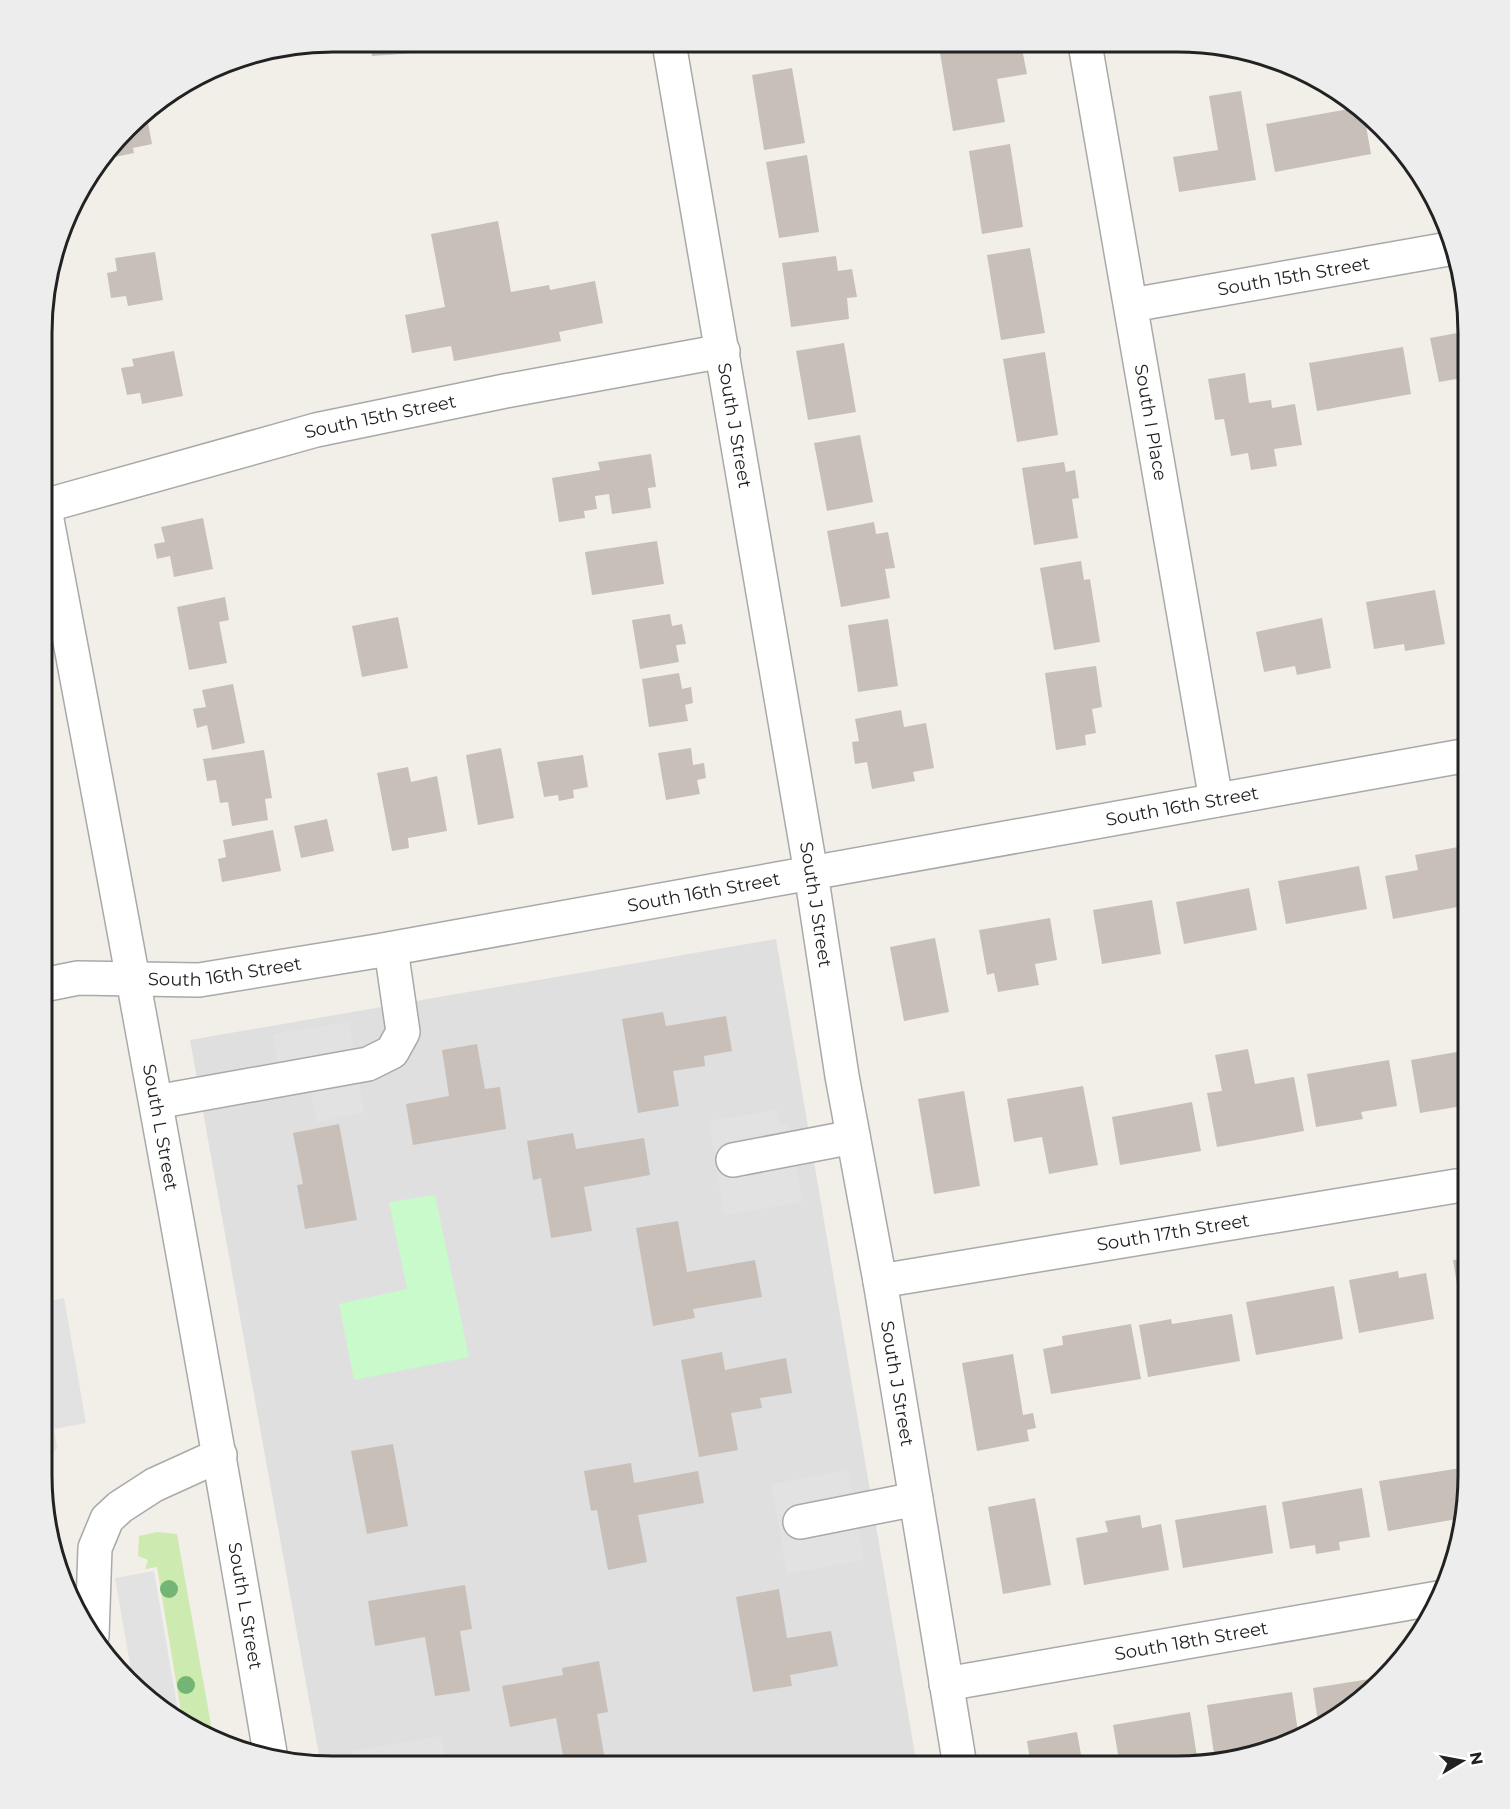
<svg xmlns="http://www.w3.org/2000/svg" width="1510" height="1809" font-family="Montserrat,sans-serif">
<rect width="100%" height="100%" fill="#f2efe9"/>
<path fill="#e0dfdf" d="M776,939L917,1766H321L190,1040Z"/>
<path fill="#cdebb0" d="M157,1532L177,1534L213,1736L183,1724L157,1567L145,1569L148,1560L138,1556L139,1536Z"/>
<path fill="#c8facc" d="M435,1195L469,1357L354,1380L339,1304L407,1289L389,1202Z"/>
<path fill="#e2e2e2" d="M349,1022L364,1112L317,1122L310,1089L282,1093L273,1034Z
M777,1110L780,1125L789,1124L802,1202L724,1215L709,1121Z
M64,1298L86,1423L54,1429L57,1447L42,1474V1302Z
M848,1470L864,1560L787,1574L771,1484Z
M154,1571L180,1722L134,1687L115,1578Z
M441,1736L447,1766H354L352,1751Z"/>
<path fill="#c7bfb8" d="M371,42H454L455,50L372,56Z
M998,44H1021L1027,74L997,79L1005,122L953,131L940,53Z
M792,68L805,143L764,150L752,75Z
M1241,91L1256,180L1179,192L1173,157L1218,150L1209,96Z
M1354,108L1365,120L1371,154L1275,172L1266,124Z
M146,112L152,144L133,148L134,153L105,159Z
M1010,144L1023,227L982,234L969,151Z
M807,155L819,232L779,238L766,162Z
M498,221L511,292L549,285L550,290L595,281L603,323L559,332L561,341L454,361L451,346L412,353L405,315L445,307L431,234Z
M1030,248L1045,333L1001,340L987,255Z
M155,252L163,300L128,306L126,296L111,298L107,273L117,271L115,258Z
M836,256L838,271L852,269L857,297L847,298L849,319L791,327L782,263Z
M1468,331V377L1439,382L1430,338Z
M844,343L856,412L808,420L796,351Z
M1403,347L1411,394L1317,411L1309,363Z
M174,351L183,396L142,404L140,393L127,395L121,368L134,366L132,359Z
M1045,352L1058,435L1017,442L1003,359Z
M1245,373L1249,403L1271,400L1272,408L1295,404L1302,445L1274,449L1277,466L1251,470L1248,453L1231,456L1224,419L1215,420L1208,379Z
M860,435L873,502L827,511L814,443Z
M651,454L656,487L648,488L651,508L612,514L609,494L595,496L597,509L584,511L585,518L559,522L552,478L600,470L598,462Z
M1064,462L1066,472L1075,470L1079,498L1072,499L1078,538L1034,545L1022,468Z
M203,518L213,569L174,577L170,556L157,559L154,544L165,542L161,527Z
M874,522L876,534L888,532L895,568L885,569L890,598L841,607L827,531Z
M657,541L664,584L592,595L585,552Z
M1081,561L1084,580L1090,579L1100,642L1054,650L1040,568Z
M1435,590L1445,644L1405,651L1404,644L1374,649L1366,602Z
M225,597L229,620L219,622L227,663L189,670L177,607Z
M670,614L672,626L682,624L686,644L676,645L679,662L640,669L632,620Z
M398,617L408,668L362,677L352,626Z
M1322,618L1331,668L1297,675L1295,666L1264,672L1256,632Z
M888,619L898,686L858,692L848,625Z
M1096,666L1102,707L1092,709L1096,733L1085,735L1086,745L1056,750L1045,673Z
M679,673L682,689L691,687L693,703L685,705L688,721L649,727L642,679Z
M233,684L245,743L212,750L207,725L197,728L193,709L206,707L202,690Z
M901,710L904,727L926,723L934,768L913,772L915,781L872,789L867,762L855,764L852,742L859,741L855,719Z
M501,748L514,818L478,825L466,755Z
M691,748L693,765L704,763L706,778L697,780L700,794L666,800L658,753Z
M264,750L272,798L265,799L268,820L232,826L228,802L220,803L216,780L207,781L203,759Z
M583,755L588,787L573,790L574,798L559,801L558,795L544,797L537,762Z
M408,767L411,782L437,776L447,831L408,838L409,848L392,851L377,773Z
M327,819L334,851L301,858L294,826Z
M273,830L281,871L222,882L218,859L226,857L223,840Z
M1458,847L1468,905L1393,919L1385,876L1418,870L1415,855Z
M1359,866L1367,909L1286,924L1278,881Z
M1249,888L1257,930L1184,944L1176,902Z
M1152,900L1161,954L1102,964L1093,910Z
M1050,918L1057,960L1035,964L1039,985L998,992L994,973L987,975L979,930Z
M935,938L949,1012L904,1021L890,947Z
M663,1012L666,1026L726,1016L732,1051L704,1056L705,1066L673,1071L679,1106L638,1113L622,1019Z
M477,1044L485,1089L500,1087L506,1129L413,1145L406,1104L449,1096L442,1050Z
M1248,1049L1255,1084L1294,1077L1304,1131L1217,1147L1207,1093L1222,1091L1215,1055Z
M1468,1050V1105L1420,1113L1411,1060Z
M1389,1060L1397,1106L1361,1112L1363,1119L1316,1127L1307,1074Z
M1083,1086L1098,1165L1049,1174L1042,1137L1014,1142L1007,1099Z
M964,1091L980,1186L934,1194L918,1099Z
M1192,1102L1201,1151L1120,1165L1112,1117Z
M339,1124L357,1220L305,1229L297,1185L303,1184L293,1133Z
M573,1133L576,1149L644,1138L650,1175L584,1187L592,1231L551,1238L541,1178L533,1180L527,1141Z
M678,1221L687,1272L755,1260L762,1297L693,1309L695,1318L653,1326L636,1228Z
M1467,1258V1313L1462,1314L1453,1260Z
M1398,1271L1399,1278L1426,1273L1434,1319L1359,1333L1349,1280Z
M1334,1286L1343,1339L1256,1355L1246,1302Z
M1232,1314L1240,1361L1148,1377L1139,1325L1171,1319L1172,1324Z
M1131,1324L1141,1379L1051,1394L1043,1349L1063,1345L1062,1336Z
M722,1352L725,1370L786,1358L792,1393L760,1398L762,1408L731,1413L738,1450L699,1457L681,1360Z
M1013,1354L1023,1415L1033,1413L1036,1428L1027,1430L1029,1441L977,1451L962,1363Z
M393,1444L408,1526L367,1534L351,1451Z
M631,1463L634,1483L698,1471L704,1503L638,1515L647,1562L608,1570L597,1510L591,1511L584,1471Z
M1467,1467V1495L1463,1518L1388,1531L1379,1481Z
M1362,1488L1370,1537L1339,1542L1340,1550L1316,1554L1315,1545L1290,1549L1282,1502Z
M1035,1498L1051,1585L1003,1594L988,1507Z
M1266,1505L1273,1553L1183,1568L1175,1520Z
M1140,1515L1142,1528L1161,1524L1169,1570L1084,1585L1076,1538L1108,1532L1105,1521Z
M465,1585L472,1629L460,1631L470,1691L435,1696L425,1637L375,1646L368,1601Z
M779,1589L787,1638L831,1631L838,1666L790,1675L792,1686L753,1692L736,1597Z
M599,1661L608,1712L597,1714L606,1766H565L556,1718L510,1727L502,1686L563,1675L562,1668Z
M1376,1678L1323,1728L1319,1729L1313,1688Z
M1292,1692L1299,1738L1214,1754L1207,1705Z
M1190,1712L1197,1757L1143,1766H1120L1113,1725Z
M1077,1732L1083,1766H1031L1027,1741Z"/>
<g fill="none" stroke-linecap="round" stroke-linejoin="round">
<g stroke="#a9a9a9" stroke-width="36">
<g id="minor">
<path id="s1" d="M669,43L811,873L842,1076L880,1281L960,1766"/>
<path id="s2" d="M1085,44L1216,800"/>
<path id="s3" d="M1132,305L1454,248"/>
<path id="s4" d="M44,504C123,920 200,1336 270,1753"/>
<path id="s5" d="M44,506L316,430L505,391L723,351"/>
<path id="s6" d="M43,985L78,978L199,980L377,951L1468,755"/>
<path d="M156,1102L368,1064L392,1052L403,1032L391,949"/>
<path d="M733,1160L853,1137"/>
<path id="s7" d="M880,1281L1468,1184"/>
<path d="M800,1522L916,1499"/>
<path d="M92,1636L95,1548L107,1519L120,1507L154,1485L220,1455"/>
<path id="s8" d="M946,1684L1438,1598"/>
</g>
</g>
<use href="#minor" stroke="#fff" stroke-width="33"/>
</g>
<g fill="#74b475">
<circle cx="169" cy="1589" r="9"/>
<circle cx="186" cy="1685" r="9"/>
</g>
<g text-anchor="middle" stroke-width="4.5" stroke-linejoin="round" paint-order="stroke">
<g font-size="18" fill="#222" stroke="#fff">
<text dy="6" stroke="none"><textPath href="#s3" startOffset="164">South 15th Street</textPath></text>
<text dy="6" stroke="none"><textPath href="#s5" startOffset="348">South 15th Street</textPath></text>
<text dy="6" stroke="none"><textPath href="#s2" startOffset="384">South I Place</textPath></text>
<text dy="6" stroke="none"><textPath href="#s1" startOffset="388">South J Street</textPath></text>
<text dy="6" stroke="none"><textPath href="#s6" startOffset="1155">South 16th Street</textPath></text>
<text dy="6" stroke="none"><textPath href="#s6" startOffset="669">South 16th Street</textPath></text>
<text dy="6" stroke="none"><textPath href="#s1" startOffset="874">South J Street</textPath></text>
<text dy="6" stroke="none"><textPath href="#s6" startOffset="183">South 16th Street</textPath></text>
<text dy="6" stroke="none"><textPath href="#s4" startOffset="634">South L Street</textPath></text>
<text dy="6" stroke="none"><textPath href="#s7" startOffset="297">South 17th Street</textPath></text>
<text dy="6" stroke="none"><textPath href="#s1" startOffset="1360">South J Street</textPath></text>
<text dy="6" stroke="none"><textPath href="#s4" startOffset="1120">South L Street</textPath></text>
<text dy="6" stroke="none"><textPath href="#s8" startOffset="249">South 18th Street</textPath></text>
</g>
</g>
<path d="M0 0H1510V1809H0ZM333 52H1177A281 281 0 0 1 1458 333V1475A281 281 0 0 1 1177 1756H333A281 281 0 0 1 52 1475V333A281 281 0 0 1 333 52Z" fill="#ededed" fill-rule="evenodd"/>
<path fill="none" stroke="#222" stroke-width="3" d="M333 52H1177A281 281 0 0 1 1458 333V1475A281 281 0 0 1 1177 1756H333A281 281 0 0 1 52 1475V333A281 281 0 0 1 333 52Z"/>
<g transform="translate(1462 1761) rotate(80)" stroke="#ffffff" stroke-width="4.5" paint-order="stroke">
<path d="M0-4.5L10 22L0 15L-10 22Z" fill="#222222"/>
<text y="-9" font-size="16" font-weight="bold" text-anchor="middle" fill="#222222">N</text>
</g>
</svg>
